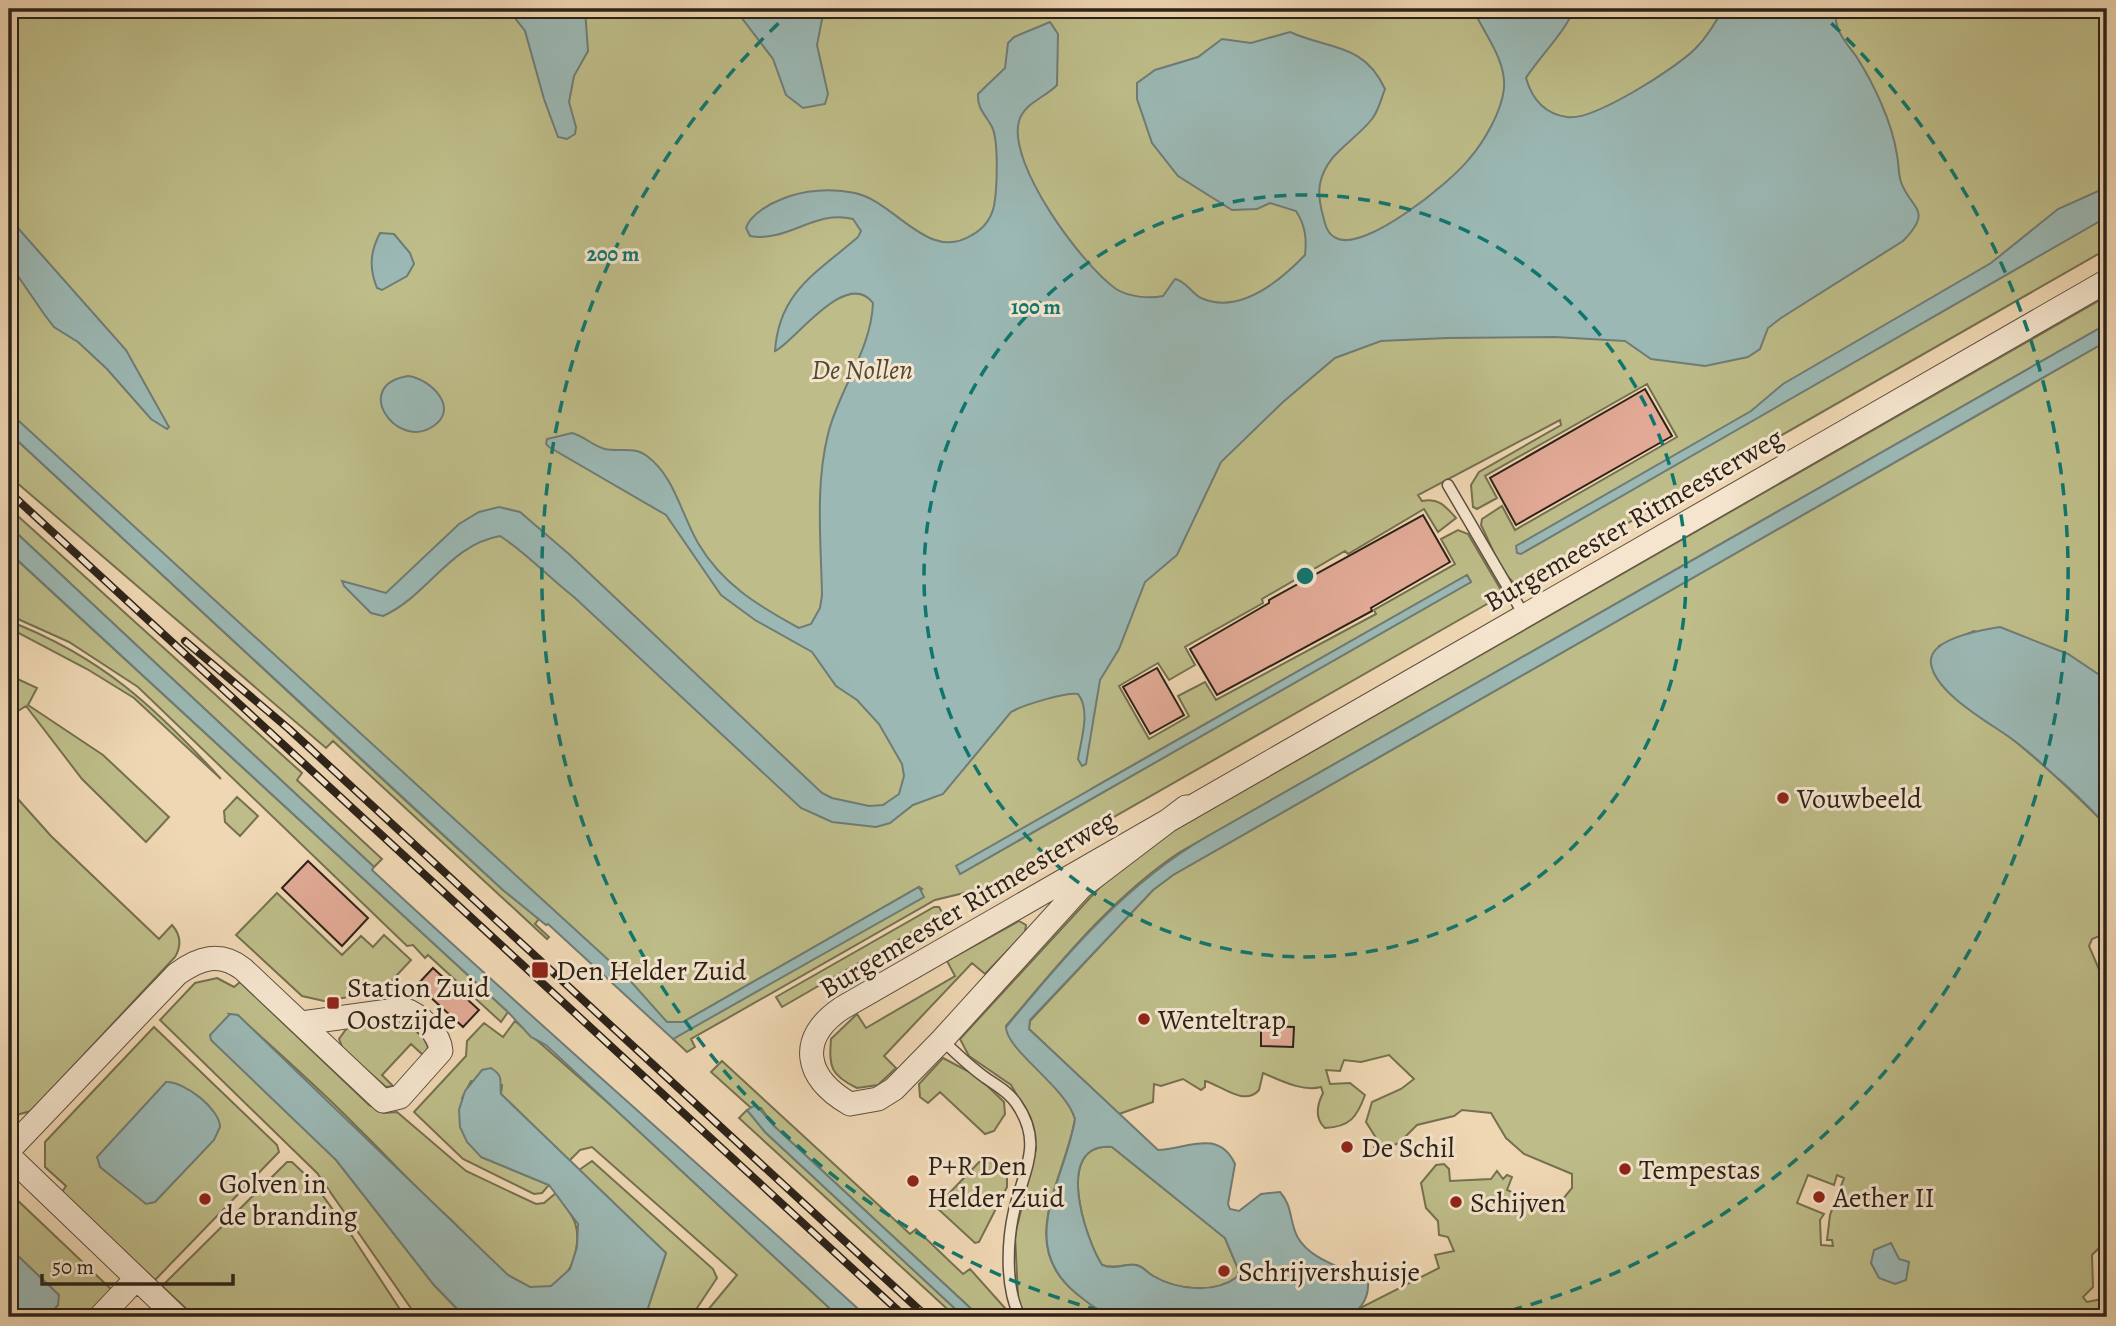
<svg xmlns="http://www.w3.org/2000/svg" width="2116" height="1326" font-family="Alegreya,serif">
<rect width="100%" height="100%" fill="#efd7b3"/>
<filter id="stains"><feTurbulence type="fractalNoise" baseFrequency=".00286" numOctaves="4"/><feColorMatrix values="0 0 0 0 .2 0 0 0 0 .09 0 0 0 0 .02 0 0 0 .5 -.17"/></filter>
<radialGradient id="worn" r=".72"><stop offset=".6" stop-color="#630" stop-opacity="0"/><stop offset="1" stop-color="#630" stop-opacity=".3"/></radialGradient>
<path fill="#bebd89" stroke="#757050" stroke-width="2" fill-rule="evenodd" d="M9,9H2107V249L1518,586C1500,574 1491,544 1481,525L1482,519L1502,506L1515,530L1677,437L1647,384L1485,476L1497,498L1477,509L1473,507L1471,485L1479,472L1561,425L1560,420L1418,495L1422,501C1439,497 1446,507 1456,518L1438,532L1424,509L1348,554L1345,551L1262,599L1263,603L1185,647L1195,665L1169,680L1158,663L1119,686L1149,739L1189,716L1178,696L1205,682L1216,700L1376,614L1374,610L1455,564L1441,539L1458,530L1468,534L1501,590V596L993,886L935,900L691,1039L695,1047L687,1052L673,1039L922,889L919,887L683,1022H667L550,908L9,422ZM1467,575L1471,582L960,874L1091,793V789Z
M2107,296V324L1180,852C1112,897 1058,965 1006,1026C1019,1064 1064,1080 1075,1119C1065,1179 1015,1244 1076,1293C1088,1303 1120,1315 1136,1312C1145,1311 1152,1309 1162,1309L1171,1317H1019L1015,1235L1036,1149L1031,1119L1011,1085L969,1056L960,1039L1099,888L1123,867L1170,833Z
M2107,341V680L2095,673L1974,631L1939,646L1937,678C1961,705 1989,720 2016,742C2048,768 2078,797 2107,826V933L2092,939L2089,946L2107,988V1240L2092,1255L2093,1287L2083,1297L2087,1302L2107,1298V1317H1350L1362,1307L1439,1268L1435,1255L1454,1251L1448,1237L1439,1235L1438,1221L1426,1208L1421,1183L1436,1165L1444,1164L1449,1169L1450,1181L1491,1179L1497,1171L1503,1179L1507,1175L1512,1177L1507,1190L1514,1193L1512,1207L1518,1206L1520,1197L1532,1200L1531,1209L1541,1206L1542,1200L1563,1199L1572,1188V1174L1524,1154L1506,1138L1491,1113L1462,1110L1454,1116L1417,1125L1399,1143L1382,1150L1374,1147L1378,1141L1366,1122L1372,1102L1401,1089L1414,1079L1389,1055L1361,1062L1344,1060L1340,1071L1326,1070L1330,1084L1350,1083L1365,1095C1357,1117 1350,1127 1325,1128C1314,1118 1317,1105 1323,1093L1321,1087C1302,1092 1280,1080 1263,1073L1259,1090C1244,1107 1221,1085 1205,1081V1087L1201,1090L1183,1079L1161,1086L1154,1084L1153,1102L1119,1114L1029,1029L1030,1021L1153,890L1173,875ZM1808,1175L1834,1185L1837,1175L1844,1178L1830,1215L1827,1240H1832L1833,1246L1821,1245L1820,1220L1824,1214L1797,1203Z
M9,433L420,814L503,890L539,919L535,924L549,937L547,939L333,741L326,748L9,476Z
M9,508L302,773L297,780L382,859L374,867L9,526Z
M9,541L15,558L508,1012L501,1022L428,955L425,958L413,945L407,946L138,687L69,642L9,615Z
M9,621C102,657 155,707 221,779L134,698L87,669L9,628Z
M9,675L37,688L28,705L103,755L169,817L146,842L82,779L26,706L10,716Z
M9,789L51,836L159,939L172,925C181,935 182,945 175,957L31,1111L9,1117Z
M237,797L258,816L240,836L225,822L224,811Z
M277,893L342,955L361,936L373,947L384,935L411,960L382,991L378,992L376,986L360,989L361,995L324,1001L302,996L236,935Z
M934,907H939L943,914L782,1007L776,997Z
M1019,921L1026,925L1025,932L985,974L972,963L884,1056L896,1068L878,1085L857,1088C830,1075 829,1067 831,1039L857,1014L866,1028L955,976L947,961Z
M217,978L234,987L240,982L369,1105L384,1113L397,1112L466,1171L536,1204L544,1203L556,1193C571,1215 581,1222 576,1250C572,1272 555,1295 529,1287C497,1276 473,1239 449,1218C417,1190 389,1158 358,1128C320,1089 279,1053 238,1016L229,1014L336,1160L434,1285L465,1317H417L317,1173L160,1020L195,983Z
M401,1020L423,1037L428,1047L424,1056L411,1044L382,1075L393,1086L386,1087L343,1049L339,1039L347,1028Z
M515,1021L615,1109L839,1317H702L737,1275L592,1147L580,1150L569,1161L501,1094L502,1085L471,1081L462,1098L481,1157L549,1185L542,1193L534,1194L463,1159L414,1112L466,1056L467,1041L484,1023L503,1037Z
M154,1027L277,1145L279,1152L155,1280L62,1192L66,1186L45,1167V1142Z
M943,1058L977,1076L1004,1102L1005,1114L994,1131L985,1134L940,1092L928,1103L920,1097L919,1084Z
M722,1061L910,1234L916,1229L963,1274L970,1269L1013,1317H980L774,1126L761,1108L750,1107L711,1072Z
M747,1110L765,1132L964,1317H956L739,1118Z
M1112,1147L1225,1238L1239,1271L1237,1277C1215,1294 1177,1290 1153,1276C1148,1273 1144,1268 1139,1266C1128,1261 1117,1271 1102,1265C1085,1238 1053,1142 1112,1147Z
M985,1156L1007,1177V1187L979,1242L975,1243L936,1207Z
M592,1161L713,1269L717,1278L691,1317H645L666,1253L579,1170Z
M287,1162H292L312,1181L350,1233L405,1317H195L162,1286Z
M9,1196L14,1197L111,1289L88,1317H47L58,1305L9,1252Z"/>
<path fill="#9bb8b4" stroke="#6f7c76" stroke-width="2" fill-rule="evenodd" d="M508,9H585L588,51L574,76L569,102L576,127L575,134L567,139L558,137L544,99L525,31Z
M735,9H824L817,45L828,94L825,104L803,108L786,95L773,59Z
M1479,9H1573C1571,25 1537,60 1526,78C1532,99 1545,114 1567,117C1592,122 1676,68 1695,49C1707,37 1715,23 1723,9H1835C1835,31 1843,39 1856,56C1874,84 1892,122 1897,155C1899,164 1898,173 1901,182C1911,210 1934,209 1903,241L1781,318L1768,328L1760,349L1748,357L1705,366L1651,359L1625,341L1555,337L1447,338L1381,341L1335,358L1283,402L1221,462L1177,555L1145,582L1119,649L1100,680L1086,764L1082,766L1078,759C1081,740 1091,710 1078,694C1066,692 1023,705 1011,712L943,794L913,805L890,823L876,827L832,822L801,808L574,597C549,578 527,553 500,536C449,545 428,596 383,616L371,613L344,586L342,581L386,593L459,524L479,512L499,507L520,512L570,555L822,793L832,798L869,806L883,805L899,794L904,776L902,764L879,724L857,700L836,686L812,652L755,620L721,595L666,515L549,447L546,444L547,439L572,433C584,436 593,446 605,449C620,452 634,446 647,456C675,477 681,514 698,543C722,584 757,605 799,628L811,624L820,608L822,595C821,542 815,486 828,434C839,389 871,351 873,303C846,267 792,345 775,351C779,291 818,272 858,237L861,231L853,219C816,209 787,243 750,236L746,228C750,215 769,204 782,199C803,190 832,188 855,193C896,202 928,263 972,235C983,229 991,219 994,206C997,190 999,141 992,127C986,115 977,109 978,94L1005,68L1008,43L1014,37L1050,22L1058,34L1057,85C1045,98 1025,102 1019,121C1007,164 1082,265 1116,289C1129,297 1149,299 1163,296L1175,279C1186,281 1191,293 1201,298C1239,315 1279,282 1305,255C1307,238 1305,225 1296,211L1270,203L1257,209L1232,210L1178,176L1152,143L1137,99V83L1155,70L1198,57L1222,39L1251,43L1290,32C1330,50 1364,43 1385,89C1381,99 1379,110 1372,119C1354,142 1326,153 1320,184C1318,195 1320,205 1323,216C1325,224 1327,234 1336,238C1364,253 1451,182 1469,159C1484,142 1502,111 1504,88C1506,63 1489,40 1478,19Z
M2107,187V217L1521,554L1517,553L1516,546L1751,411L1783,384L1991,263L2058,209Z
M9,218L126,350L169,427L167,429L151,419L107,369L78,342L54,327L44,314L9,263Z
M380,233L394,234L410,253L414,264L407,276L382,290L377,288C369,268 370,252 380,233Z
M2107,324V341L1173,875L1153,890L1030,1020L1029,1029L1158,1150C1187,1149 1218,1128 1235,1164L1228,1204L1230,1209L1239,1211L1261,1194L1280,1192C1293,1206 1289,1222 1298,1238C1313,1262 1343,1266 1368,1282C1369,1298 1362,1307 1350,1317H1171L1162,1309C1145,1308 1130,1317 1114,1315C1100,1313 1088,1303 1077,1294C1015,1244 1065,1181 1075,1119C1066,1087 1006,1050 1006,1027C1067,954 1125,884 1208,836ZM1112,1147L1225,1238L1239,1271L1237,1277C1215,1294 1177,1290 1153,1276C1148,1273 1144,1268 1139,1266C1128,1261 1117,1271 1102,1265C1085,1238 1053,1142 1112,1147Z
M408,376C431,379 461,409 432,427C396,450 351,385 408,376Z
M9,412L626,976L667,1022H683L919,887L924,897L673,1039L548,924L546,925L503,890L9,433Z
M9,526L374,867L372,870C535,1022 701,1165 867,1317H839L546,1045L531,1037L508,1012L9,552Z
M1467,575L1471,582L960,874L956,866Z
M2000,627L2068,654L2107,680V826C2090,808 2072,790 2053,774C2040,762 2027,750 2012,739C1990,723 1936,694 1931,664C1927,638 1983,630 2000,627Z
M230,1014L238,1015L508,1275L530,1287L551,1286L570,1269L577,1247L578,1224L549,1185L481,1157L467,1142L460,1127L459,1110L465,1091L482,1070L491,1068C505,1077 499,1081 501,1094L666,1253L645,1317H465L434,1285L336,1160L211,1040L210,1035Z
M166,1082C184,1081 220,1109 220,1127L214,1140L155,1202L146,1204L100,1167L97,1157Z
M756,1105L774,1126L980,1317H964L765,1132L747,1110Z
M1891,1243L1899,1259L1909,1262L1906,1280L1895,1284L1879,1278L1871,1263L1874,1250Z
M9,1252L16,1254L59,1295L58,1305L47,1317H9Z"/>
<path fill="#e2aa96" stroke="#2c2218" stroke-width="2" d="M1645,389L1672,436L1516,525L1490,478Z
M1423,515L1450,562L1371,608L1372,611L1217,695L1190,649L1269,603V600Z
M1157,668L1184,715L1150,734L1123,687Z
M308,861L368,918L342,946L282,888Z
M433,968L479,1010L463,1027L417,985Z
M1261,1026L1294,1027L1293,1047L1261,1046Z"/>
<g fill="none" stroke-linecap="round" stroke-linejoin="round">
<g stroke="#5d4f3f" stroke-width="13">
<path id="lane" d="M1448,485L1524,615
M942,1040C955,1052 968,1065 983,1076C995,1085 1007,1090 1016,1103C1044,1143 1024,1169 1014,1211C1007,1242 1005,1288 1020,1317"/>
</g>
<g stroke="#5d4f3f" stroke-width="25">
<path id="street" d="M1186,807L1081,887L942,1040L894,1089L878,1099L850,1104C805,1078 796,1039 842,1008L2107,281
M9,1150L177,974C199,958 220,951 243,969L383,1101L400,1097L441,1051C440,1034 420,1014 403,1009L302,1023
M9,1156L177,1317
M100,1317L136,1279"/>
</g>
<use href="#lane" stroke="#f5e5ce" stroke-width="10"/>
<use href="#street" stroke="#f5e5ce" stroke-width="23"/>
<g stroke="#2c2218" stroke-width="8">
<path id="rail" d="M9,492L905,1317
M185,641L289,729L927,1317"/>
</g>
<use href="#rail" stroke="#f5e5ce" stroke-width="5" stroke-dasharray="16" stroke-linecap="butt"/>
</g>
<g fill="none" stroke="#0f766e" stroke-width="3.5" stroke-dasharray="12 9">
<circle cx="1305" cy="576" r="381"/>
<path d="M1120 1316A763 763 0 0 1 794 9M1816 9A763 763 0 0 1 1490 1316"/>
</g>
<g fill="#8f2418" stroke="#f5e5ce" stroke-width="2.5">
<circle cx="1783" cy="798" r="7"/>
<rect x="531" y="961" width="18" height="18" rx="3.5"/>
<rect x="326" y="996" width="14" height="14" rx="3.5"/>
<circle cx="1144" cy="1019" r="7"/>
<circle cx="1347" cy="1147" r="7"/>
<circle cx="1625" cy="1169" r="7"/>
<circle cx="913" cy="1181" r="7"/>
<circle cx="1819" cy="1197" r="7"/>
<circle cx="205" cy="1199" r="7"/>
<circle cx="1456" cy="1202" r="7"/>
<circle cx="1224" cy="1271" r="7"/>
</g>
<g text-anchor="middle" stroke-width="6" stroke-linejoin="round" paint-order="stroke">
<g font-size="28" font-style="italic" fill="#504934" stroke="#f5e5ce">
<text x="862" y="379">De Nollen</text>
</g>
<g font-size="28" fill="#2c2218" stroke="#f5e5ce">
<text transform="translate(1633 519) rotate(-30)" y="10">Burgemeester Ritmeesterweg</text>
<text transform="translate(967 903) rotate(-31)" y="10">Burgemeester Ritmeesterweg</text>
</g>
<g font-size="28" fill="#2c2218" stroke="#f5e5ce" text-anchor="start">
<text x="1797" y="808">Vouwbeeld</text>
<text x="556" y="980">Den Helder Zuid</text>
<text x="347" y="997">Station Zuid<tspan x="347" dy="32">Oostzijde</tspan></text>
<text x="1158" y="1029">Wenteltrap</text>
<text x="1361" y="1157">De Schil</text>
<text x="927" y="1175">P+R Den<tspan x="927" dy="32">Helder Zuid</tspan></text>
<text x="1639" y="1179">Tempestas</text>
<text x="219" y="1193">Golven in<tspan x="219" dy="32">de branding</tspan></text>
<text x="1833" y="1207">Aether II</text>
<text x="1470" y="1212">Schijven</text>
<text x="1238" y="1281">Schrijvershuisje</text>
</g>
</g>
<circle cx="1305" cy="576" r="10" fill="#0f766e" stroke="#f5e5ce" stroke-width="3.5"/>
<g font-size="21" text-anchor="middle" font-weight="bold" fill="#0f766e" stroke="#f5e5ce" stroke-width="6" stroke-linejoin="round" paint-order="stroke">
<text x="613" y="261">200 m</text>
<text x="1036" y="314">100 m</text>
</g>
<rect width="2116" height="1326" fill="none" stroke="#efd7b3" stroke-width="35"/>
<rect x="10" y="10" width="2095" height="1305" fill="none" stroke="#2c2218" stroke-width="3.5"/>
<rect x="18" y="18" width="2081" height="1291" fill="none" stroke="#2c2218" stroke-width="2"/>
<path d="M42 1274v10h191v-10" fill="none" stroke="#2c2218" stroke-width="3.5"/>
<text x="52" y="1274" font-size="21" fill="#2c2218" stroke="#f5e5ce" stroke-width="5" paint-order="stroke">50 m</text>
<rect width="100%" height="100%" filter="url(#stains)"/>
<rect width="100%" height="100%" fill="url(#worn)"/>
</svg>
